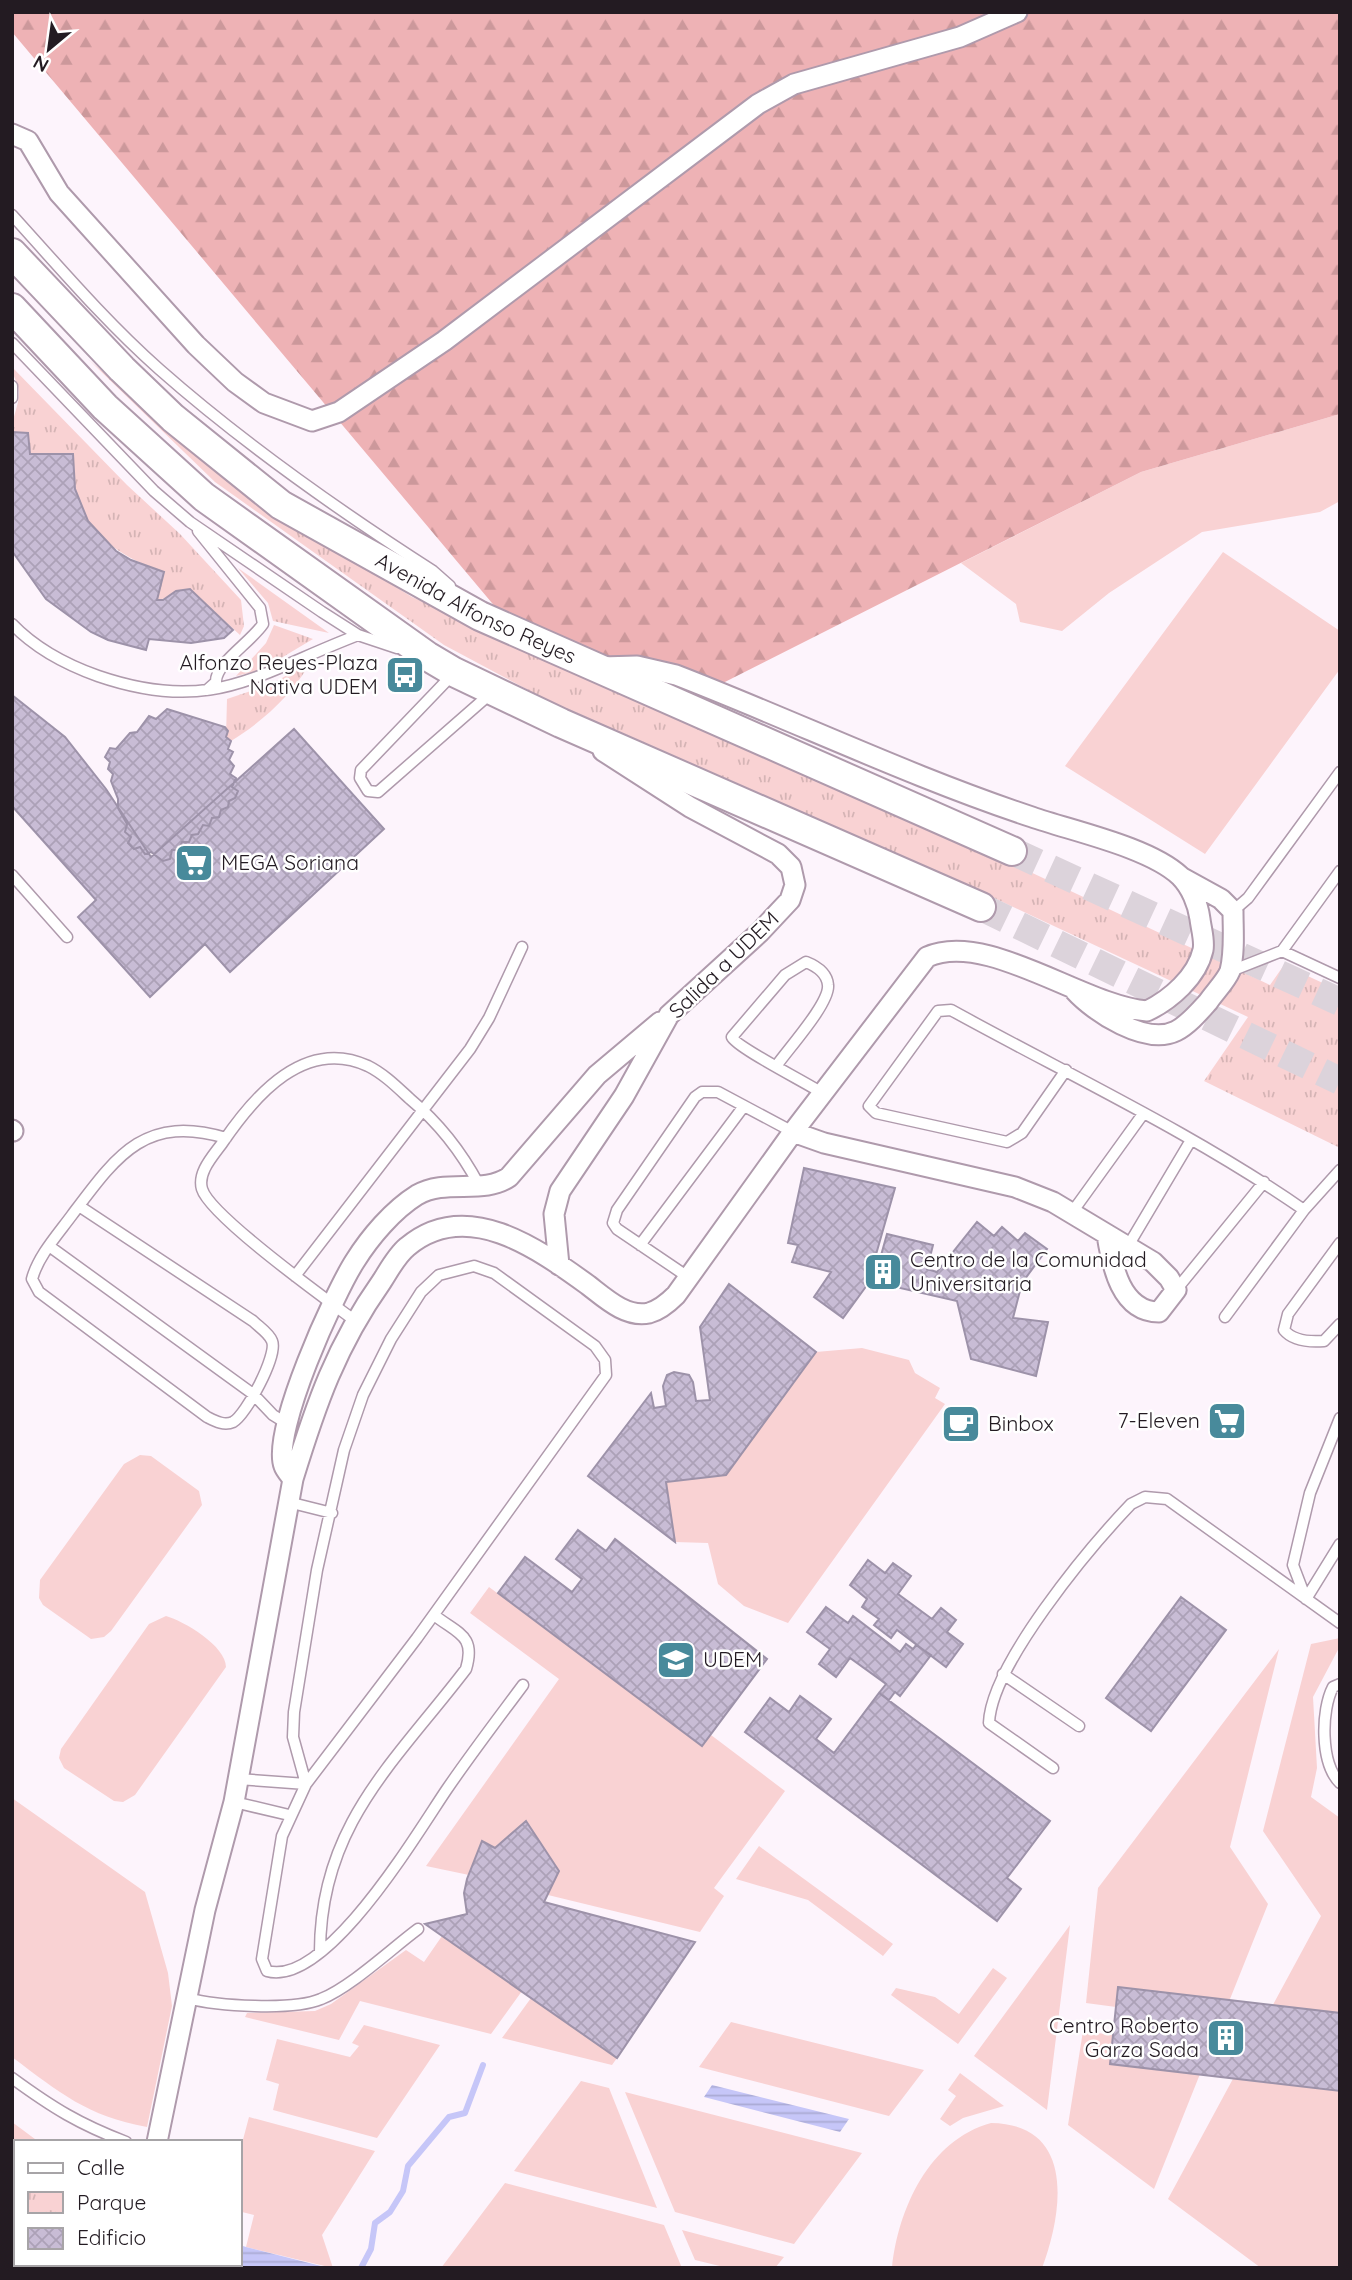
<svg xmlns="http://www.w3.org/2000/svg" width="1352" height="2280" font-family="Quicksand,sans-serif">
<defs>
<pattern id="forest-firs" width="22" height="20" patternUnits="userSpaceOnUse" patternTransform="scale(1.75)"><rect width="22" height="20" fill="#eeb2b5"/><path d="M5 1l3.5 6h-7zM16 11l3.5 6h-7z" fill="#cc989b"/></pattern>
<pattern id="park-tufts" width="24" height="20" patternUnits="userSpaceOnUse" patternTransform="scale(1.75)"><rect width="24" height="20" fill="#f9d2d3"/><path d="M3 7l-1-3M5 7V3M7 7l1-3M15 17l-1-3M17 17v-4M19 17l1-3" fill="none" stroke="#d5b4b5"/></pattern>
<pattern id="water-rules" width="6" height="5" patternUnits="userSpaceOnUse" patternTransform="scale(1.75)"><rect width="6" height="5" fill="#c6c6f8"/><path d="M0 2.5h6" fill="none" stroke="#aaaad4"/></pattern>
<pattern id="building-cross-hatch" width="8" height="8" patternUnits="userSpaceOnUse" patternTransform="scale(1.75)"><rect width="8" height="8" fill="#c8bcd5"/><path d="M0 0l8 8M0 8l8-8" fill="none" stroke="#aca1b7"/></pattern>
</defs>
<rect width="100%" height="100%" fill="#fdf4fc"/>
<path fill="#f9d2d3" d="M1340,414V501L1320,512L1202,532L1109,593L1062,631L1020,622L1016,604L961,563L1141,472Z
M1223,552L1340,631V669L1205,854L1065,766Z
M862,1348L909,1360L915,1373L940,1388L935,1398L945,1404L788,1623L744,1606L718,1584L708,1543L675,1542L666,1482L726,1475L816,1352Z
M140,1455L151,1456L199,1491L202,1505L111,1631L104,1637L91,1639L43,1605L39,1598L40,1580L124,1464Z
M489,1587L702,1745L711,1735L785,1791L714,1888L724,1896L700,1932L548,1895L559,1871L526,1822L495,1848L482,1842L469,1875L426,1866L559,1679L470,1613Z
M166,1616C184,1621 226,1646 226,1667L135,1795L123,1802L114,1801L64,1768L59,1758L61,1749L149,1624Z
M1340,1638V1646L1313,1697L1317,1768L1311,1797L1340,1818V2268H1261L1168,2199L1321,1916L1263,1831L1311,1644Z
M1279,1649L1230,1847L1268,1904L1154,2189L1068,2125L1083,2031L1113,2035L1110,2064L1150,2068L1158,1992L1119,1987L1116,2007L1086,2003L1098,1888Z
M12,1798L145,1892L168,1973L172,2006L147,2127C87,2116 60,2093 12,2057Z
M759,1846L893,1944L883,1956L808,1900L736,1879Z
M1070,1925L1047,2110L974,2056Z
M442,1936L522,1991L491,2034L360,2001L339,2040L245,2017L247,2013L315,2011L331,2004L406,1950L424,1962Z
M993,1968L1007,1978L958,2044L891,1995L896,1988L935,1997L959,2014Z
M531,1998L617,2058L612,2065L502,2038Z
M731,2022L924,2070L889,2116L699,2067Z
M364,2025L440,2045L377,2138L273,2110L279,2084L266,2080L277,2039L350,2057L359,2046L352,2043Z
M960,2073L1004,2106L963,2118L950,2126L940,2119L956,2096L948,2090Z
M581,2081L609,2088L657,2208L514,2171Z
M625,2092L862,2153L794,2244L675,2212Z
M249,2117L375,2151L322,2235L333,2268L246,2247L254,2215L242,2212L240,2220V2151Z
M12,2122L39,2142H16V2264H83L81,2268H12Z
M991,2123C1076,2124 1063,2212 1042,2268H892C898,2209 929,2140 991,2123Z
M505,2183L664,2225L682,2268H441Z
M682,2230L784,2257L775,2268H728L695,2260Z"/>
<path fill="url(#forest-firs)" d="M12,12H1340V414L1141,472L608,741L12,32Z"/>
<path fill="url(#park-tufts)" d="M88,359L235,487L412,597L922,821L1270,985L1284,965L1340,991V1148L1204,1081L1248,1017L943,874L545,699L444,645L215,482Z
M12,367L127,485L180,534L241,600L244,626L240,635L190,589C177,591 166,600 157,600L164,572C105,552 71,520 73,454H30L28,433L12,432C12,416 19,406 19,393C19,382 12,377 12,367Z
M238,568L329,633L273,621L268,603Z
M274,625L313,639L261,670L236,676L266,643Z
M310,663C292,695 262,722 231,741L226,737L227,699L269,685Z"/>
<path fill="url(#water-rules)" d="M712,2085L849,2119L840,2132L704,2097Z
M240,2245L246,2247L329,2268H232L233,2264H240Z"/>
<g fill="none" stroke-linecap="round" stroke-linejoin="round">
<path stroke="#c6c6f8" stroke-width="6" d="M361,2268L371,2249L375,2223L390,2212L403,2191L408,2166L449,2117L465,2113L483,2065"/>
</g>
<path fill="url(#building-cross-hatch)" stroke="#9d92a9" stroke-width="2" d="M12,432L28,433L30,454H73L75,489L88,521L116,551L131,560L164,572L157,600H163L176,591L190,589L233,630L224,638L191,643L149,639L146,650L108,640L91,632L46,599L12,551Z
M12,695L65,737L106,789L151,857L294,729L384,829L230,972L205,944L150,997L78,917L96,900L12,806Z
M167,709L225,727L228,731L226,737L231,741L228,749L233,752L229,760L234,766L230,774L236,778L232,787L238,791L235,798L229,801L228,807L221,810L219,817L212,818L209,826L203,825L198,834L192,835L189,842H182L178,850H172L170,859L163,861L151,852L145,854L140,847L134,849L128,843L131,837L125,832L127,824L118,808V799L111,781L113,774L108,769L110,762L105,757L110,748L116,749L130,733L137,732L149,716L156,719Z
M804,1168L895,1188L875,1258L880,1259L887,1234L933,1245L927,1269L937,1272L977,1222L994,1236L1002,1227L1018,1241L1025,1233L1047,1249L1022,1283L1013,1318L1048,1322L1036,1376L971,1359L957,1301L870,1281L843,1318L814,1297L831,1272L792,1262L798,1245L788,1243Z
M729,1284L816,1352L726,1475L666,1482L675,1542L588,1476L651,1393L654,1408L666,1406L663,1386L667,1375L674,1372L689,1375L693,1382L696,1401L710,1400L700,1327Z
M578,1530L606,1551L615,1539L767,1659L702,1746L498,1593L525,1557L572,1592L582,1579L556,1559Z
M868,1560L885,1573L893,1563L911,1576L898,1594L932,1619L941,1608L956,1620L947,1632L963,1644L946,1667L897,1630L891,1638L874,1625L879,1619L862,1607L867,1599L850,1585Z
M1181,1597L1226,1630L1151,1731L1106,1698Z
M826,1607L848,1623L853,1616L900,1652L906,1644L913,1649L916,1645L931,1655L900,1696L895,1692L889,1700L879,1693L886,1684L850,1658L836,1677L819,1664L830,1649L807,1632Z
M879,1693L1050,1821L1007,1878L1021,1889L997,1921L745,1732L770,1698L789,1712L800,1696L831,1719L816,1739L834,1753Z
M526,1821L559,1871L544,1902L695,1942L617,2058L425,1924L467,1914L464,1893L467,1879L482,1841L495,1848Z
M1118,1987L1340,2013V2091L1110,2064Z"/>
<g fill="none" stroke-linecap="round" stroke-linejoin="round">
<path stroke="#dcd3db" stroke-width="28" stroke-dasharray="28 14" stroke-linecap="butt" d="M1012,851L1340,1002
M981,907L1340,1081"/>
<g stroke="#af9aac" stroke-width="13">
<path id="service" d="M12,215C60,268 106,322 159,369C244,444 338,510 433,571L450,586
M12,343L154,491L190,522L322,612L358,635L397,648
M12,386V398
M198,531L260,608L263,624C251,642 215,664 216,682L207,690
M12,624C36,649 67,665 98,676C212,715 256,674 358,635
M454,673L361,770L360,778L368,791L378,792L490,694
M12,875L67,937
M1233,911L1248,898L1340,772
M1282,951L1340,978
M1231,971L1282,951L1340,871
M777,1065C788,1049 830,1003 828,985C827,973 816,966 806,962L785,975L732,1037C736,1047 807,1083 822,1093
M1066,1070L1022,1133L1007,1142L876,1113L869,1106L938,1011L951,1010C1069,1075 1193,1133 1304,1210
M79,1206L253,1321C259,1327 269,1333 272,1341C278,1355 246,1415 233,1422C224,1426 215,1421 207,1417L39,1292L32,1279C38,1256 58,1234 72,1215C117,1155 145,1114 226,1138
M1073,1211L1143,1114
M1340,1243L1288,1314L1284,1330C1293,1341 1311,1342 1324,1341L1340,1324
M640,1245L744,1106
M49,1246L253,1394L273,1415L286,1423
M1128,1246L1191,1140
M295,1276L470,1049L489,1018L522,947
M688,1277L617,1229L613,1223L617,1210L695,1097L702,1092H718L793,1132
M1176,1290L1264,1182
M1225,1317L1304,1210L1340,1170
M354,1320C326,1299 210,1216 202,1189C197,1172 214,1155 223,1142C255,1095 305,1037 368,1066C384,1074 397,1087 410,1099C440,1124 461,1151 479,1185
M288,1502L332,1513
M1306,1599L1293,1565L1310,1493L1340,1418
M1306,1599L1340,1544
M1003,1674L1079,1726
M1340,1684L1333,1687C1321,1710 1320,1763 1340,1783
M1053,1768L989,1723C991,1665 1089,1548 1131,1504L1145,1497L1167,1499L1340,1623
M238,1779L306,1784L417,1638L606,1375L605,1360L595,1346L494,1273L474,1266L439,1275L421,1292L391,1339L363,1395L344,1450L317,1570L294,1712L293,1737L306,1784L282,1836L262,1959L267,1971C326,1988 417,1833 447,1789C471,1754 497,1720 523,1685
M234,1802L289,1815
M320,1952C320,1825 395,1762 466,1669C476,1635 458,1634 434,1615
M187,1998C217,2006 293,2011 321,1999C351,1987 391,1949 418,1929
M12,2078C53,2108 79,2124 126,2142"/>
</g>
<g stroke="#af9aac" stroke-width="23">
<path id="minor" d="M12,134L28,141L59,193L196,345L235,382L264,403L312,421L339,412L444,341L758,104L794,84L960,37L1017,12
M1075,991C1094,1012 1146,1046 1176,1031C1188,1025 1199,1012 1208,1002C1214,993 1226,981 1230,971C1235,952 1233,930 1233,911L1221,899L1181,877
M12,1130L13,1131
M793,1132L824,1143L1015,1187L1053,1202L1153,1262L1169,1278L1176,1290L1159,1312C1121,1312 1112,1266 1107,1235
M559,1265L554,1214L560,1191L624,1096L669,1015L760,932L790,900L795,885L791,867L778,854L690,807L603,751
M293,1479C290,1475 285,1470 284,1466C271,1432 335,1292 355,1261C370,1237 393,1210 417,1195C446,1178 483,1195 509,1177L597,1075L660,1022
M157,2142L205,1910L234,1802L293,1479C316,1404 336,1346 382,1281C389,1270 397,1255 407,1247C466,1197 537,1248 588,1285C605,1298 626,1318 649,1313C660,1310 668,1303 676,1295L793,1132L927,957C987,930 1083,1006 1147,1011C1170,1000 1197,977 1203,950C1205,941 1201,928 1200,919C1198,904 1191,887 1180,876C1149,847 1072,831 1032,817C911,777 795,721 676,675L637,666L601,667
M172,2264L173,2268"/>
</g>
<g stroke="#af9aac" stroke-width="32">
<g id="secondary">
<path id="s1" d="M12,253L122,369L173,418L281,505L480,616L1012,851"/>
<path d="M12,308L105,407L204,497L427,656L454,672L561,723L981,907"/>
</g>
</g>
<use href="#service" stroke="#fff" stroke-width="10"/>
<use href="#minor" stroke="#fff" stroke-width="19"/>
<use href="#secondary" stroke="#fff" stroke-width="28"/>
</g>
<defs>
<g id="bus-square" transform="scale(2.0125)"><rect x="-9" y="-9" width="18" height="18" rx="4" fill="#488a9b" stroke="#fff"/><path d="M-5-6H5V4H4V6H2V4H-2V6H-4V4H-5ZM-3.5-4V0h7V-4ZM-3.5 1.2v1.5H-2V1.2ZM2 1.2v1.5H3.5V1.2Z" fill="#fff"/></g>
<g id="supermarket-square" transform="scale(2.0125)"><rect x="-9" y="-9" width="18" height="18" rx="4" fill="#488a9b" stroke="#fff"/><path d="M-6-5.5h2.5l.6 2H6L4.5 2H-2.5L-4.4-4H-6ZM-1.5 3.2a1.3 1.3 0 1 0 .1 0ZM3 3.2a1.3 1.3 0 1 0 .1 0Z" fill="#fff"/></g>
<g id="building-square" transform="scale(2.0125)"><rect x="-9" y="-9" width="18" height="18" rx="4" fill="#488a9b" stroke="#fff"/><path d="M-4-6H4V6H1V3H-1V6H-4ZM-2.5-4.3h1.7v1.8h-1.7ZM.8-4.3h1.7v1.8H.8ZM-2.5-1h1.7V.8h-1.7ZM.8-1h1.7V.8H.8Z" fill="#fff"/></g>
<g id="cafe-square" transform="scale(2.0125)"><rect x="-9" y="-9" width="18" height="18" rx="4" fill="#488a9b" stroke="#fff"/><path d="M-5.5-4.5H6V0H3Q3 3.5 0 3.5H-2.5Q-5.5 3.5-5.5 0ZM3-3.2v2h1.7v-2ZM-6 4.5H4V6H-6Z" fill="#fff"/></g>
<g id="university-square" transform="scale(2.0125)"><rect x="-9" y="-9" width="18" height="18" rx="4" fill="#488a9b" stroke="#fff"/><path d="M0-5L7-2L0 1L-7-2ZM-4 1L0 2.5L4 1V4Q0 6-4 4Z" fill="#fff"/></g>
</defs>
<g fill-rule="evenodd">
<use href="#bus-square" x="405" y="675"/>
<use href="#supermarket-square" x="194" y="863"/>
<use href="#building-square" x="883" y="1272"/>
<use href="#supermarket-square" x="1227" y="1421"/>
<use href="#cafe-square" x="961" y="1424"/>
<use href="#university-square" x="676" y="1660"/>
<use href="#building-square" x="1226" y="2038"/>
</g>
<g text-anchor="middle" stroke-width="5" stroke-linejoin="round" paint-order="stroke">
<g font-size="21" fill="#231b22" stroke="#fff">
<text dy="7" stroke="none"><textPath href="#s1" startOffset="590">Avenida Alfonso Reyes</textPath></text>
<text transform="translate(724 965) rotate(-44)" y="7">Salida a UDEM</text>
</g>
<g font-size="21" fill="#231b22" stroke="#fff" text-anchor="start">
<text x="378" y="670" text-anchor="end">Alfonzo Reyes-Plaza<tspan x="378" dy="24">Nativa UDEM</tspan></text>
<text x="221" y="870">MEGA Soriana</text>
<text x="910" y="1267">Centro de la Comunidad<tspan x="910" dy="24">Universitaria</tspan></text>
<text x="1200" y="1428" text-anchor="end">7-Eleven</text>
<text x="988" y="1431">Binbox</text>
<text x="703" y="1667">UDEM</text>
<text x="1199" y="2033" text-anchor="end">Centro Roberto<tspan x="1199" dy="24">Garza Sada</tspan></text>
</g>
</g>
<rect width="1352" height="2280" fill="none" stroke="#231b22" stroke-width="28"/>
<rect x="14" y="2140" width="228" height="126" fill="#ffffff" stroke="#a7a4a7" stroke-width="2"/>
<rect x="28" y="2163" width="35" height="10" fill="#ffffff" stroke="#a7a4a7" stroke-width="2"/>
<text x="77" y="2175" font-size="21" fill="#231b22">Calle</text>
<rect x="28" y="2192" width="35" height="21" fill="url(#park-tufts)" stroke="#a7a4a7" stroke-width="2"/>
<text x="77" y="2210" font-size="21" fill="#231b22">Parque</text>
<rect x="28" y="2228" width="35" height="21" fill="url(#building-cross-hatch)" stroke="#a7a4a7" stroke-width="2"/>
<text x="77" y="2245" font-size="21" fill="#231b22">Edificio</text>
<g transform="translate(49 49) rotate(209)" stroke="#ffffff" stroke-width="5" paint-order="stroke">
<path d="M0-5L12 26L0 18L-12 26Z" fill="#231b22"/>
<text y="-10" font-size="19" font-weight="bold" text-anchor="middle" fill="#231b22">N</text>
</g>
</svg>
